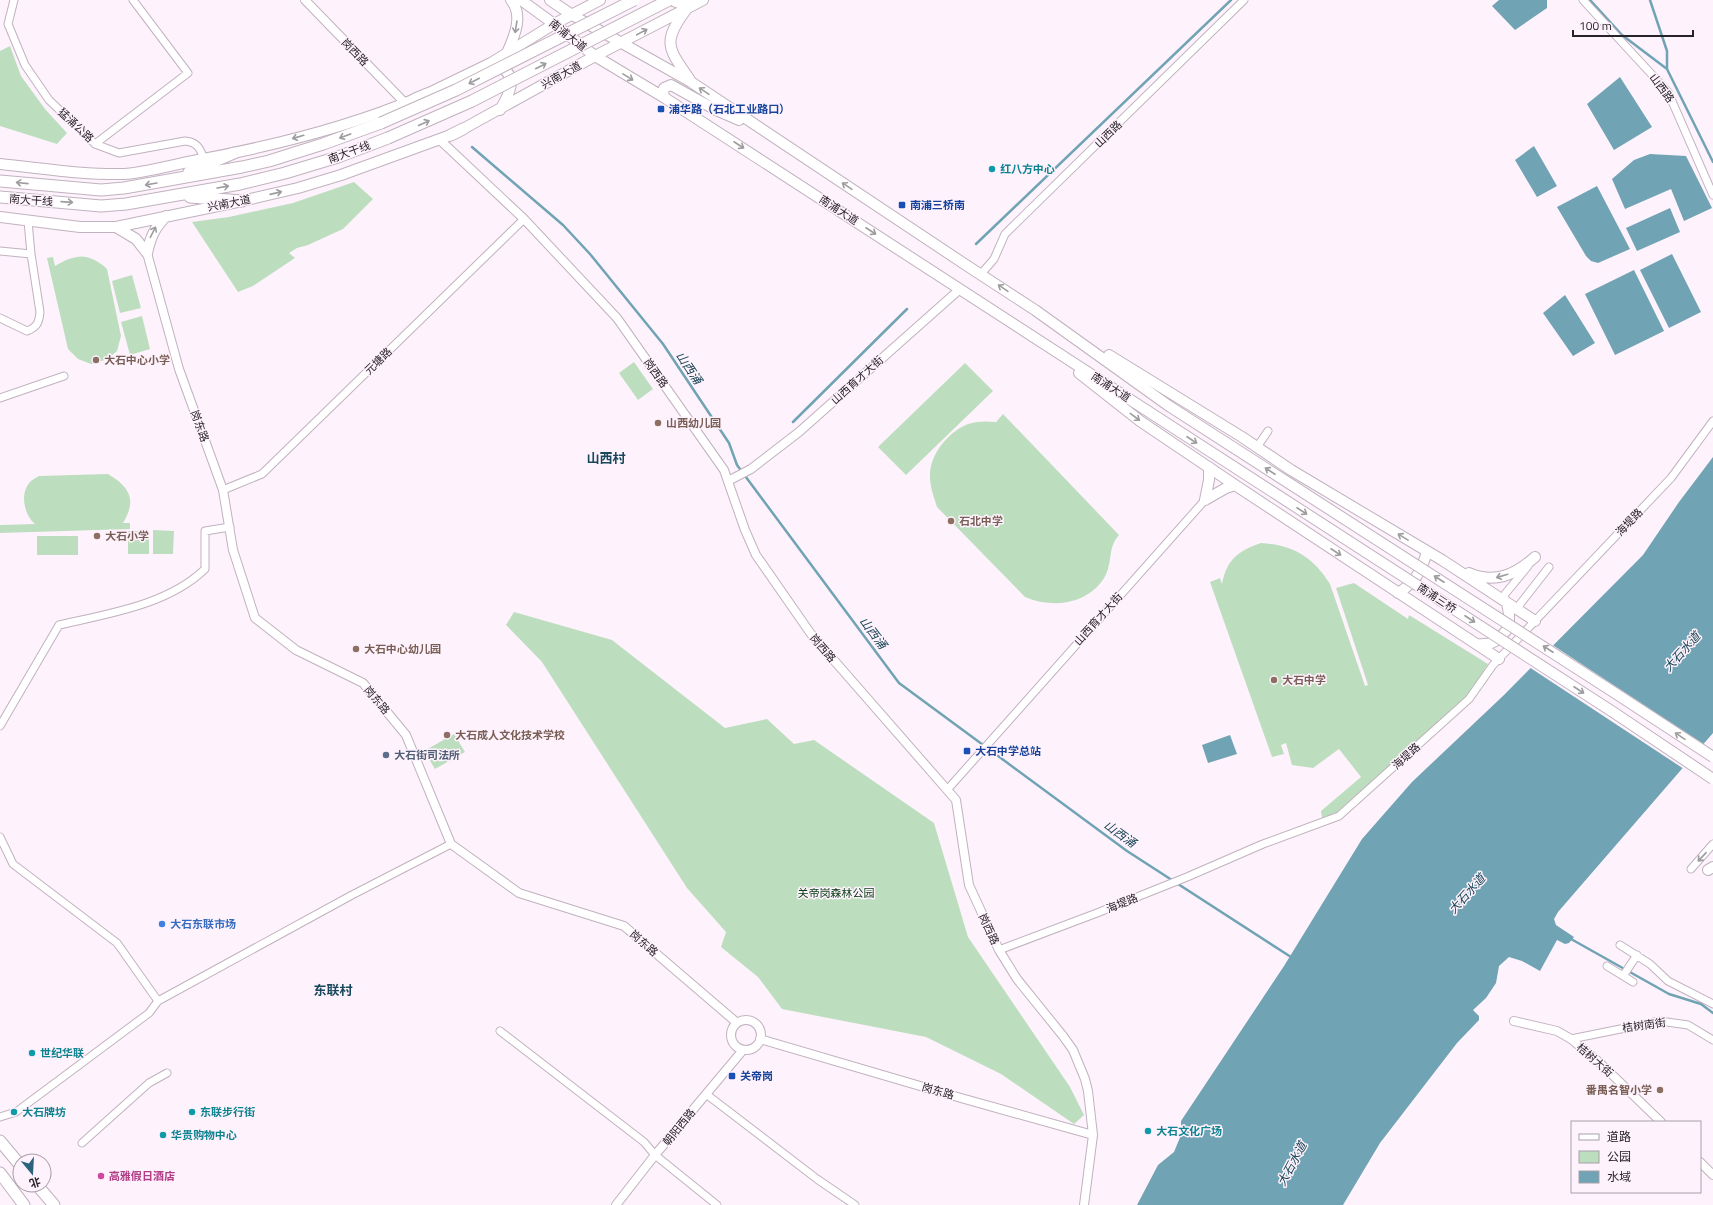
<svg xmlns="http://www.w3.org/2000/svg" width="1713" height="1205" font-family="'Titillium Web','Noto Sans SC',sans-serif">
<rect width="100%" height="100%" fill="#fef2fd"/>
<path fill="#bddebe" d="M10,46L21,76L45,109L67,133L57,144L0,126V51Z
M354,182L373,199L343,229L308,245L297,248L289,253L295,258L253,286L238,292L192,222L229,217L293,203Z
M53,257L55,266C76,254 88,252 107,269L121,336L117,351L108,359L91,364L78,359L68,349L47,258Z
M132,275L141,308L120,313L112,281Z
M142,316L150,349L130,355L121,322Z
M634,362L653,389L638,400L619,373Z
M965,363L993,391L906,475L878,447Z
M1003,414L1119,535C1109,547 1112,555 1108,569C1106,576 1102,582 1097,587C1077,606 1049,607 1025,597L937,507C934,497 930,487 930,477C929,455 948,432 968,424C977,421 987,421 996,422Z
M108,474C130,487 137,500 123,523H130V529L0,533V525L35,524C24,515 19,492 31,481C33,479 36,478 39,476Z
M153,530L174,531L173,554H153Z
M128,531H149V554H128Z
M37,536H78V555H37Z
M1261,543C1293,545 1313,557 1330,584L1365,686L1368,685L1336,588L1354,583L1408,619L1409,615L1488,664L1467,697L1336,813L1322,818L1321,811L1361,777L1339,749L1313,768L1292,765L1286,743L1281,745L1284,754L1272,757L1210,582L1220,578L1222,584C1227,559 1238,551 1261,543Z
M514,612L612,640L725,728L767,719L794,744L814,740L934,823L968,937L1070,1087L1084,1115L1074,1124L1001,1074L926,1037L782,1009L758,977L721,947L726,932L687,888L542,662L506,625Z
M454,734L465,752L435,769L424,751Z"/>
<path fill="#70a3b3" d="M1499,0H1547V8L1515,30L1492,6Z
M1620,77L1652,127L1614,150L1587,104Z
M1534,146L1557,186L1537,197L1515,160Z
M1650,154L1686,156L1712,208L1684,221L1671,189L1625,209L1612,179L1634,160Z
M1597,186L1630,249L1598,263L1591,261L1586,256L1557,207Z
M1670,208L1680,232L1637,251L1626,228Z
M1672,254L1701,312L1669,328L1640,270Z
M1634,270L1664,331L1615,355L1585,294Z
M1565,295L1595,343L1573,356L1543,313Z
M1713,457V733L1558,912L1554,919L1556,925L1574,937L1569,943L1565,944L1557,940L1540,971L1522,961L1509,957L1499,966L1496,983L1486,998L1473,1010L1479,1016V1020L1457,1043L1380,1143L1343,1205H1137L1158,1165L1174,1152L1181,1135V1121L1284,966L1362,839L1412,782L1504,695L1643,555L1679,502Z
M1230,735L1237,754L1208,763L1202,745Z"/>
<path fill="#fef2fd" d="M1551,644L1705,745L1684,769L1529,667Z"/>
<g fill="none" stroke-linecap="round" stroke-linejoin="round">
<path stroke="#70a3b3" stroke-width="2.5" d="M1590,0L1622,35L1667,69L1713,162
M1650,0L1667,51V69
M472,147L563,225L590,254L663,344L729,443L737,465L899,683L1127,851L1291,957
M976,244L1231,0
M793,422L907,309
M1571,939L1669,994L1701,1004L1713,1013"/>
<g stroke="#c0b2be" stroke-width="9">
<path id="minor" d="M14,0L8,24L25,65L49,100L95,144L119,153L185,141C197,142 200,148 204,159
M1583,0L1668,92L1713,195
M95,144L188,73L133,0
M0,251L31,254
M981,274L994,259L1005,234L1244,0
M0,318L27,331C37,327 39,323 40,312L31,254L28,221
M0,398L64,376
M1257,447L1268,431
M223,490L262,474L524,219
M1504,602L1505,594L1528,566
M1517,608L1549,567
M0,726L59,625C107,614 168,605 205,569V531L230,527
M947,790L1205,500
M0,837L13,864L117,943L158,1001
M1691,869L1713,844
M1620,945L1650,964L1668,981L1713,1004
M999,950L1097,913L1187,877L1263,844L1339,816L1469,699L1493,665L1671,478L1713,421
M1607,966L1633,982
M1623,976L1637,955
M500,1031L644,1142L655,1155L717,1205
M1571,1039L1660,1021L1688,1025L1713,1040
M706,1094L817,1179L855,1205
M0,1117L16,1112L149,1013L158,1001L352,895L451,844
M82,1143L149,1083L167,1073"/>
</g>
<g stroke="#c0b2be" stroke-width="10">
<path id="tertiary" d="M305,0L405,103
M440,140L524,219L617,318L724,470L745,530L756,555L811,634L956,800L969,885L999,950L1017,979L1063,1036L1073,1050L1085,1079L1088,1091L1093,1135L1084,1205
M147,253L179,369L223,490L233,550L255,618L296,650L363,683L406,735L451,844L519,893L624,926L736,1022
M728,481L751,469L799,432L960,289
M731 1035a15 15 0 1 1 30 0a15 15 0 1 1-30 0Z
M1514,1021L1557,1031L1571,1039L1599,1062L1661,1122
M760,1039L961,1098L1093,1135
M1700,1162L1713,1175
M616,1205L655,1155L743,1050"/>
</g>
<g stroke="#c0b2be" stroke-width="12">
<path id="secondary" d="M521,0L554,24L595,56L665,98L1160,419
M550,0L572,15L691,82L966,265L1035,310L1169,406
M671,0L682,4L694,3
M686,10C661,43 669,49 690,80
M507,53C514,37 524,16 511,0
M496,64C520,75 510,93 500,110
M427,94L491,63L554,24L600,0
M665,98L663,93L664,88L671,85L716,110L739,120
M463,129L595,56L703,0
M0,164C41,168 82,175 124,174C144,173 172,165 193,161C268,147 344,129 415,99
M0,217L80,227H116L242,201L298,188L341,175L451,135
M116,227L136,239L147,253
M147,253C151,236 154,229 166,216
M1109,355L1242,437L1291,470L1442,560L1535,621
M1079,373L1140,421L1235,485L1499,659
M1205,500L1226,488L1235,485
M1205,500L1209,480V467
M1469,573C1495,584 1515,575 1535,557
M1398,593C1416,582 1421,571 1427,552
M1476,644C1493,646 1499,640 1509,627V614L1507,603
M1708,870L1713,867"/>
</g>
<g stroke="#c0b2be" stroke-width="13">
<path id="primary" d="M415,99L427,94
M451,135L463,129"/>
</g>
<g stroke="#c0b2be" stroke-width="13">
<path id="trunk" d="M189,172L234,153
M0,181L101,190L124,188L242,167L269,161L323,144L381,123
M0,197L101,206L126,204L240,184L285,173L338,157L388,138
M190,197L242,201
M0,1141L20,1165
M0,1173L24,1205
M37,1185L54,1205"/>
</g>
<use href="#minor" stroke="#fff" stroke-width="7"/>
<use href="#tertiary" stroke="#fff" stroke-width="8"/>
<use href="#secondary" stroke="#fff" stroke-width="10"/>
<use href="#primary" stroke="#fff" stroke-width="11"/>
<use href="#trunk" stroke="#fff" stroke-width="11"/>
<g stroke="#c0b2be" stroke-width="12" stroke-linecap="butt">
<path id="secondary-bridge" d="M1169,406L1615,693L1713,757
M1160,419L1613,712L1713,779"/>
</g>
<g stroke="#c0b2be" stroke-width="13" stroke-linecap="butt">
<path id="trunk-bridge" d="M381,123L456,90L634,0
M388,138L472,101L669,0"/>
</g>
<use href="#secondary-bridge" stroke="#fff" stroke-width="10"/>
<use href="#trunk-bridge" stroke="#fff" stroke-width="11"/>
</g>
<defs><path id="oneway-shaft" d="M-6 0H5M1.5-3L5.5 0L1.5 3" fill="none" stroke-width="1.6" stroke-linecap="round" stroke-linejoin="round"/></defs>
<g stroke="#9e9c9e">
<use href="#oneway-shaft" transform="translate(516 27) rotate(99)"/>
<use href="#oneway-shaft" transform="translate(642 32) rotate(-28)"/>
<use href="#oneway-shaft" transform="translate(541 66) rotate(-27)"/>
<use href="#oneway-shaft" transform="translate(628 77) rotate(31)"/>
<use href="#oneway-shaft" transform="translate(474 81) rotate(153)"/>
<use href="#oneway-shaft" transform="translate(704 91) rotate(-146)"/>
<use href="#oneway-shaft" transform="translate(424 123) rotate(-24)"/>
<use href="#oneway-shaft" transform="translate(345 136) rotate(160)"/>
<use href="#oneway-shaft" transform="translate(298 137) rotate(164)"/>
<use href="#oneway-shaft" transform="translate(739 145) rotate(33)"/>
<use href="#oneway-shaft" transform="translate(22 183) rotate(-174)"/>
<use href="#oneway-shaft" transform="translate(151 184) rotate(170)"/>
<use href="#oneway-shaft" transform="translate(847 186) rotate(-146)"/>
<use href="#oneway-shaft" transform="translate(223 187) rotate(-10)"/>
<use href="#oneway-shaft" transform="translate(276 193) rotate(-13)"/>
<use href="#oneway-shaft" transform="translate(67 202) rotate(4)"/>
<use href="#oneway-shaft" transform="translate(871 231) rotate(33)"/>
<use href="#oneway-shaft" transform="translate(153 232) rotate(-63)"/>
<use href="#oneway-shaft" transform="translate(1003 288) rotate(-146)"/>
<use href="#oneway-shaft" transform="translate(1135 417) rotate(37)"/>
<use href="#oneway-shaft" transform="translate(1192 440) rotate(33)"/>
<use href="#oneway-shaft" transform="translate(1270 471) rotate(-147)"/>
<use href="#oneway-shaft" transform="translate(1302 511) rotate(33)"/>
<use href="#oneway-shaft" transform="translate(1403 537) rotate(-149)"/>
<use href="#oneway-shaft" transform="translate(1336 552) rotate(33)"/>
<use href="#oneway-shaft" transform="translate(1502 576) rotate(164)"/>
<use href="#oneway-shaft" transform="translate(1439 579) rotate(-147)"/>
<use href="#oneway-shaft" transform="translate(1470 619) rotate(33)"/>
<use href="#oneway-shaft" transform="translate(1548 649) rotate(-147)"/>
<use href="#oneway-shaft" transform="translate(1579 690) rotate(33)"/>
<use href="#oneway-shaft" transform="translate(1680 736) rotate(-146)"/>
<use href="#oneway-shaft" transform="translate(1702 857) rotate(133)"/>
</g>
<g fill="#1a4fb4" stroke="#fef2fd" stroke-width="1.5">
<rect x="657" y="105" width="8" height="8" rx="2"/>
<rect x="898" y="201" width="8" height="8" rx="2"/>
<rect x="963" y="747" width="8" height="8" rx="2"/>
<rect x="728" y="1072" width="8" height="8" rx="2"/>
</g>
<g fill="#0f9aa8" stroke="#fef2fd" stroke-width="1.5">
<circle cx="992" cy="169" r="4"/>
<circle cx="32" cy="1053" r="4"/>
<circle cx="14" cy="1112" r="4"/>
<circle cx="192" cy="1112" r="4"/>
<circle cx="1148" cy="1131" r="4"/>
<circle cx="163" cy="1135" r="4"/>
</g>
<g fill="#8d6e63" stroke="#fef2fd" stroke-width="1.5">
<circle cx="96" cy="360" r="4"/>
<circle cx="658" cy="423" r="4"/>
<circle cx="951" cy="521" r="4"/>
<circle cx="97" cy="536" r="4"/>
<circle cx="356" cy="649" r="4"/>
<circle cx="1274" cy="680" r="4"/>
<circle cx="447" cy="735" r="4"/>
<circle cx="1660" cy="1090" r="4"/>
</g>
<circle fill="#5c6f8a" stroke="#fef2fd" stroke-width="1.5" cx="386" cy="755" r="4"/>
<circle fill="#3f7fe0" stroke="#fef2fd" stroke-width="1.5" cx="162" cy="924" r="4"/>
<circle fill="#d1479c" stroke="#fef2fd" stroke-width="1.5" cx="101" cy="1176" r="4"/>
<g text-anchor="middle" stroke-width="3" stroke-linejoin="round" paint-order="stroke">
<g font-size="11" fill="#282328" stroke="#fef2fd">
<text transform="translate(568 35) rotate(38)" y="4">南浦大道</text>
<text transform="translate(355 52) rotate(46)" y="4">岗西路</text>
<text transform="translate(561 75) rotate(-29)" y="4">兴南大道</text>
<text transform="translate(1662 88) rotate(53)" y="4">山西路</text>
<text transform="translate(76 125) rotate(43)" y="4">猛涌公路</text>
<text transform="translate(1108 134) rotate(-44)" y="4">山西路</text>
<text transform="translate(349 152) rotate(-20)" y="4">南大干线</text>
<text transform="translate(31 200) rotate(4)" y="4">南大干线</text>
<text transform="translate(229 203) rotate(-11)" y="4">兴南大道</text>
<text transform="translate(839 210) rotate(33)" y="4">南浦大道</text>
<text transform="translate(378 361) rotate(-44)" y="4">元塘路</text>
<text transform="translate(656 373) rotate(55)" y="4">岗西路</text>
<text transform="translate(857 380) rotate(-42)" y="4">山西育才大街</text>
<text transform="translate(1111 387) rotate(33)" y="4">南浦大道</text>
<text transform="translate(200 426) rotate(70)" y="4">岗东路</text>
<text transform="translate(1629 522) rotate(-46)" y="4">海堤路</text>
<text transform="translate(1437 598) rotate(33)" y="4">南浦三桥</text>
<text transform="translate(1098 619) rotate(-48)" y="4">山西育才大街</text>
<text transform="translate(823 648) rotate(49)" y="4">岗西路</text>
<text transform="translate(377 700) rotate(50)" y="4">岗东路</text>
<text transform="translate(1406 756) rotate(-42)" y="4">海堤路</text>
<text transform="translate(1122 903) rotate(-22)" y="4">海堤路</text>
<text transform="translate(989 929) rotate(65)" y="4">岗西路</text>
<text transform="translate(644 943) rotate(41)" y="4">岗东路</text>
<text transform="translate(1644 1025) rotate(-8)" y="4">桔树南街</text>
<text transform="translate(1595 1060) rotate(41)" y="4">桔树大街</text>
<text transform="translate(938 1091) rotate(16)" y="4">岗东路</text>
<text transform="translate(679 1127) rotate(-51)" y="4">朝阳西路</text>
</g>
<g font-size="11" font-weight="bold" fill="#164399" stroke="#fef2fd" text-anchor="start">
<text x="669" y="113">浦华路（石北工业路口）</text>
<text x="910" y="209">南浦三桥南</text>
<text x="975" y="755">大石中学总站</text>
<text x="740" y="1080">关帝岗</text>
</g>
<g font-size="11" font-weight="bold" fill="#0d838f" stroke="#fef2fd" text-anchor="start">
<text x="1000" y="173">红八方中心</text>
<text x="40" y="1057">世纪华联</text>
<text x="22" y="1116">大石牌坊</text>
<text x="200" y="1116">东联步行街</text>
<text x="1156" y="1135">大石文化广场</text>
<text x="171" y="1139">华贵购物中心</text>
</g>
<g font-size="11" font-weight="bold" fill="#785e54" stroke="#fef2fd" text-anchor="start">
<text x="104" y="364">大石中心小学</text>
<text x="666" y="427">山西幼儿园</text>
<text x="959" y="525">石北中学</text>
<text x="105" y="540">大石小学</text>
<text x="364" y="653">大石中心幼儿园</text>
<text x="1282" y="684">大石中学</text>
<text x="455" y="739">大石成人文化技术学校</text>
<text x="1652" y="1094" text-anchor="end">番禺名智小学</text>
</g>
<g font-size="11" font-weight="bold" fill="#4e5e75" stroke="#fef2fd" text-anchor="start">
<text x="394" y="759">大石街司法所</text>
</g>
<g font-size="11" fill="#0b4015" stroke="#fef2fd">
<text x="836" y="897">关帝岗森林公园</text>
</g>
<g font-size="11" font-weight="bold" fill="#366cbe" stroke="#fef2fd" text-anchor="start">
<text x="170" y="928">大石东联市场</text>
</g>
<g font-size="11" font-weight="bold" fill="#b23c85" stroke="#fef2fd" text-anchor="start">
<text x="109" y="1180">高雅假日酒店</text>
</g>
<g font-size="12" font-style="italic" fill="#184553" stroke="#fef2fd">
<text transform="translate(689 368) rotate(56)" y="4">山西涌</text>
<text transform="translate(873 633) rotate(53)" y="4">山西涌</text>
<text transform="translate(1682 652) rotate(-48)" y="4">大石水道</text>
<text transform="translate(1120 834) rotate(36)" y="4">山西涌</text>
<text transform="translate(1467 894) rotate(-48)" y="4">大石水道</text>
<text transform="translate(1292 1164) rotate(-62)" y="4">大石水道</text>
</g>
<g font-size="13" font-weight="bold" fill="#18485b" stroke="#fef2fd">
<text x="606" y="463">山西村</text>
<text x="333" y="995">东联村</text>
</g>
</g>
<rect x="1571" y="1121" width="130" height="72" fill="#fef2fd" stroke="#a89fa8"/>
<rect x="1579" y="1134" width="20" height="6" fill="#ffffff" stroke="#a89fa8"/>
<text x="1607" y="1141" font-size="12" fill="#282328">道路</text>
<rect x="1579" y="1151" width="20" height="12" fill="#bddebe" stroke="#a89fa8"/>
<text x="1607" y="1161" font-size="12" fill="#282328">公园</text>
<rect x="1579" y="1171" width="20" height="12" fill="#70a3b3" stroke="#a89fa8"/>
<text x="1607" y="1181" font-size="12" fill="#282328">水域</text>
<g transform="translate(32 1173) rotate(162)"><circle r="19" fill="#fef2fd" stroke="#a89fa8"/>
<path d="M0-3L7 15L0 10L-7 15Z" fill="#2a657d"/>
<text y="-6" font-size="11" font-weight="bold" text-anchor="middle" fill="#282328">北</text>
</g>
<path d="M1573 30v6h120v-6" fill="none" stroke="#282328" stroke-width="2"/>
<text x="1579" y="30" font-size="12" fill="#282328" stroke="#fef2fd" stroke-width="3" paint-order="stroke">100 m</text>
</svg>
